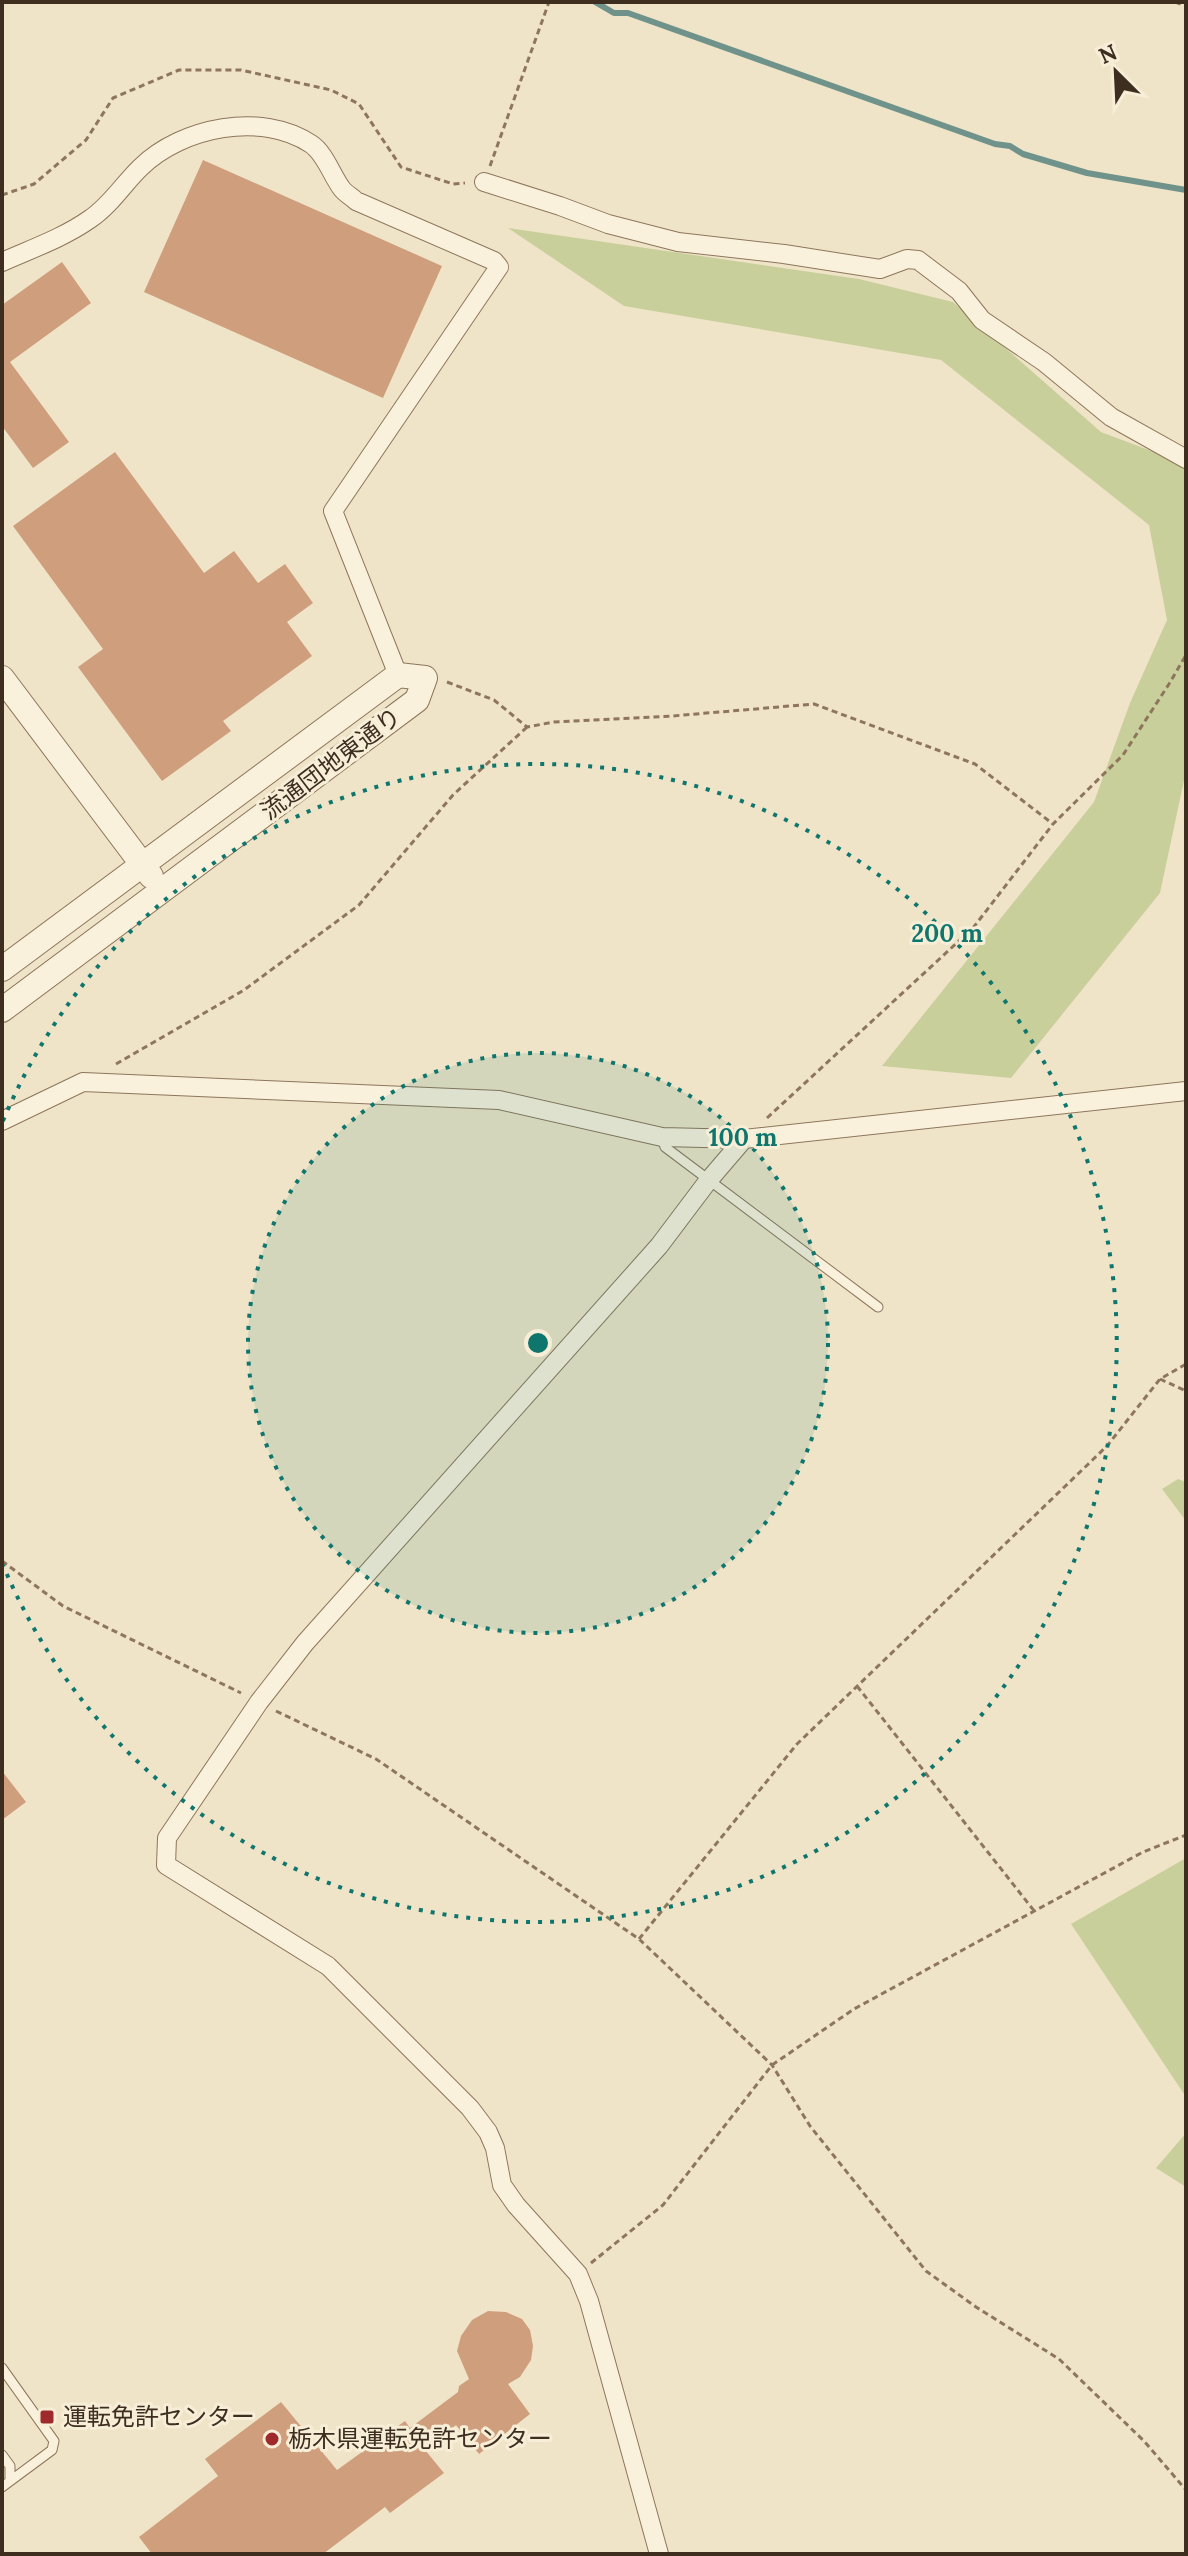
<svg xmlns="http://www.w3.org/2000/svg" width="1188" height="2556" font-family="Lora,'Noto Sans JP',serif">
<rect width="100%" height="100%" fill="#f0e4c8"/>
<path fill="#c9cf9b" d="M508,228L859,279L953,302L1101,432L1186,464V771L1160,893L1011,1078L882,1066L1094,802L1130,703L1167,620L1149,525L941,360L624,306Z
M1178,1479L1186,1482V1521L1162,1489Z
M1186,1858V2097L1071,1924Z
M1186,2133V2187L1156,2168Z"/>
<g fill="none" stroke-linecap="round" stroke-linejoin="round">
<path stroke="#6f938a" stroke-width="6" d="M595,2L614,13H628L995,144L1010,146L1023,154L1087,173L1186,190"/>
</g>
<path fill="#cf9f7d" d="M203,160L442,266L383,398L144,292Z
M62,262L91,303L10,362L69,442L33,468L2,426V305Z
M115,452L204,573L234,551L258,583L285,564L313,603L287,622L312,656L223,721L231,731L162,781L78,667L103,649L13,526Z
M2,1771L26,1802L2,1820Z
M488,2311L506,2312L522,2319L530,2330L533,2346L531,2360L520,2377L508,2384L530,2414L479,2454L456,2425L425,2450L444,2473L390,2513L385,2507L323,2554H152L139,2537L218,2476L205,2459L281,2402L337,2470L405,2421L410,2428L458,2392L459,2386L469,2379L457,2351L461,2336L472,2320Z"/>
<g fill="none" stroke-linecap="round" stroke-linejoin="round">
<g stroke="#8d765c" stroke-width="11">
<path id="service" d="M662,1137L665,1147L878,1307
M2,2368L54,2441L52,2450L2,2487
M2,2455L10,2466V2481"/>
</g>
<g stroke="#8d765c" stroke-width="20">
<path id="minor" d="M484,182L560,206L608,224L678,242L784,254L880,269L907,259L918,260L959,291L982,320L1044,362L1111,417L1186,459
M2,262C31,249 63,238 90,219C110,206 124,183 141,167C182,127 262,111 311,144C325,153 332,176 342,189C346,194 352,197 356,201L494,261L499,267L333,511L398,675
M2,1121L83,1082L499,1100L662,1137L744,1139
M659,2554L589,2301L578,2274L516,2205L502,2185L495,2148L488,2132L470,2108L328,1966L166,1865L167,1838L259,1702L305,1643L659,1246L708,1181L744,1139L1186,1091"/>
</g>
<g stroke="#8d765c" stroke-width="26">
<path id="tertiary" d="M2,678L151,876
M2,969L398,675L425,678L417,700L2,1010"/>
</g>
<path stroke="#8d765c" stroke-width="3" stroke-dasharray="6 4" stroke-linecap="butt" d="M1175,2L1186,6
M490,166L549,2
M2,195L34,184L86,140L113,98L179,70H241L331,90L359,104L401,167L453,184L465,183
M447,682L494,700L527,727L554,722L672,716L814,704L975,764L1053,824
M116,1064L244,990L359,905L453,795L527,727
M767,1118L973,928L1053,824L1123,755L1169,684L1186,655
M1160,1379L1186,1391
M2,1561L63,1606L241,1693
M857,1686L1035,1912
M276,1711L376,1759L639,1939L772,2065L810,2126L926,2271L976,2307L1059,2359L1144,2441L1186,2490
M639,1939L797,1744L1107,1446L1160,1379L1186,1364
M591,2263L663,2205L772,2065L854,2009L1143,1852L1186,1835"/>
<use href="#service" stroke="#faf1dc" stroke-width="9"/>
<use href="#minor" stroke="#faf1dc" stroke-width="18"/>
<use href="#tertiary" stroke="#faf1dc" stroke-width="24"/>
</g>
<circle cx="538" cy="1343" r="290" fill="#0f766e" fill-opacity=".12"/>
<g fill="none" stroke="#0f766e" stroke-width="4" stroke-dasharray="4 8">
<circle cx="538" cy="1343" r="290"/>
<path d="M3 1121A579 579 0 1 1 3 1565"/>
</g>
<g fill="#9e2a2b" stroke="#f7eed8" stroke-width="3">
<rect x="39" y="2409" width="16" height="16" rx="4"/>
<circle cx="272" cy="2439" r="8"/>
</g>
<g text-anchor="middle" stroke-width="6" stroke-linejoin="round" paint-order="stroke">
<g font-size="24" fill="#3d2e20" stroke="#f7eed8">
<text transform="translate(331 764) rotate(-37)" y="8">流通団地東通り</text>
</g>
<g font-size="24" fill="#3d2e20" stroke="#f7eed8" text-anchor="start">
<text x="63" y="2425">運転免許センター</text>
<text x="288" y="2447">栃木県運転免許センター</text>
</g>
</g>
<circle cx="538" cy="1343" r="12" fill="#0f766e" stroke="#f7eed8" stroke-width="4"/>
<g font-size="24" text-anchor="middle" font-weight="bold" fill="#0f766e" stroke="#f7eed8" stroke-width="6" stroke-linejoin="round" paint-order="stroke">
<text x="947" y="942">200 m</text>
<text x="743" y="1146">100 m</text>
</g>
<rect width="1188" height="2556" fill="none" stroke="#3d2e20" stroke-width="8"/>
<g transform="translate(1116 72) rotate(336)" stroke="#f7eed8" stroke-width="6" paint-order="stroke">
<path d="M0-6L14 30L0 20L-14 30Z" fill="#3d2e20"/>
<text y="-12" font-size="22" font-weight="bold" text-anchor="middle" fill="#3d2e20">N</text>
</g>
</svg>
